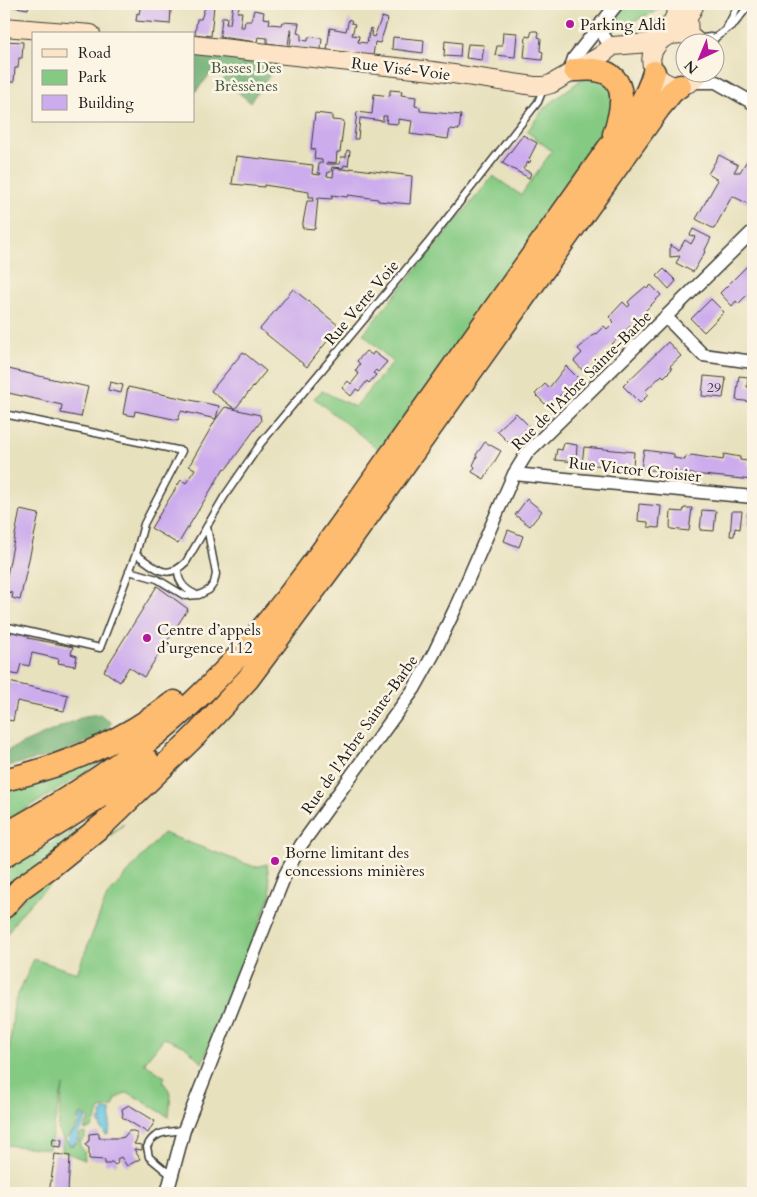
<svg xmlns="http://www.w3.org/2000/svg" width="757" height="1197" font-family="Cardo,serif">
<rect width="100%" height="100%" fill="#fcf5e5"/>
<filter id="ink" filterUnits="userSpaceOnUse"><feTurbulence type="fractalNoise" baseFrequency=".02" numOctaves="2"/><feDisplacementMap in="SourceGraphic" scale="10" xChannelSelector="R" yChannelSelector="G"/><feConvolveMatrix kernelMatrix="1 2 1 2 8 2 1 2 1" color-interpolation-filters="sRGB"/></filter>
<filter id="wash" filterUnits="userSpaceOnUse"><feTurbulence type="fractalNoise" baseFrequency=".0096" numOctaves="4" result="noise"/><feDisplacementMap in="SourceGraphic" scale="20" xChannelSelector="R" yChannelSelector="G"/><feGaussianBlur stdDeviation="1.12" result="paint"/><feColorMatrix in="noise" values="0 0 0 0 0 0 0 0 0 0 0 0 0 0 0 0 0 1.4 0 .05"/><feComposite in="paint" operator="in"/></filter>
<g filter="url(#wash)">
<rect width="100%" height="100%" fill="#e8e1be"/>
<path fill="#85ca83" stroke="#507350" d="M627,4H666L654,12L614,30L612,28L616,17Z
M669,15C655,43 641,38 614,39Z
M587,75L611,84L615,111L591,157L383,453L314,398L322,391L355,407L393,362L363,334L493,176L521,195L552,151L527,132L544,108Z
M125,744C86,773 46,798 4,821V787Z
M92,820L4,899V869L60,839Z
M124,824C84,861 31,890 4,939V921L10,913L35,887L83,852Z
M163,833L255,867L267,864L271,895L202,1063L186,1047L164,1038L144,1063L165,1077L163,1082L171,1093L169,1117L131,1094L125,1093L116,1099L113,1107L100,1109L92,1128L84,1130L89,1119L84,1114L80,1115L77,1119C80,1127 71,1134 65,1139L70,1146L76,1144L79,1141L80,1134L85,1133V1138L81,1141L80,1146L84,1151L85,1160L62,1151L63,1139L58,1129L63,1086L49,1149L4,1145V1107L14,1003L34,959L77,973L107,896Z"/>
<path fill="#6cae71" stroke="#446546" d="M194,52L279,63L250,102L223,80L229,73L218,65L196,91H194Z
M100,714L111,723L103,735L55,755L4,767V752L85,716Z"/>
<path fill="#64c5e3" stroke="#407080" d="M104,1110L110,1111L111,1113L109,1134L106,1135L101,1128L102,1123L100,1125L98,1122L100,1119L102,1121L101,1114Z
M81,1116L86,1117L84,1125L78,1133L77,1141L74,1144L70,1145L68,1142L69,1137L80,1125L79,1119Z"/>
<g id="blocks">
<path fill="#ccaced" d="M11,4H29L28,9L10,6Z
M141,4L166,5L165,9H171L170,24L136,21L137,13L139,14Z
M206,4L214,5L211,36L195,34L197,19H201Z
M233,4L240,5L237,12H242L240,27H244L245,21H251L254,10L264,12L263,18L270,19L269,24L281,25L282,22L299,23L297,33L301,34V40L308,41V37L322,38L321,50L290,46L292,30H290L288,46L267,43V38L258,37L257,42L220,37L222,17H227L226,24H230Z
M382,17L388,19L380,43L375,42L373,56L327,50L330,28L346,31L349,19L352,21L351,23L355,24L352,35L359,36L358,42L367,43L370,28L372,29L371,36L374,37Z
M532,31H537L539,33L538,37L541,38L540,51L543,52L542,60L524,58L526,36L530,37Z
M503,32L517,33L515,57L495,55L497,46H502Z
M393,37L424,40L423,53L392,49Z
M4,41L23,42L22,58H19L18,68H15L14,82H9V78H5Z
M445,41L461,43L460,57L444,56Z
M468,44L484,45L482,60L466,58Z
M390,90L402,91L401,95L416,97L415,106L420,107V111L461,115L459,130L450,129L448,139L410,134L412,121L398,119V124L386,123L387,116H383V121L360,118L358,139H354L357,112L372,114L374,94L390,96Z
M315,113L332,115V120L344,121L340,152H337L336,163L327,162V164H340L341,157H346L347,150L350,151L348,166L344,165L343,168L332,167L331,172H328L327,176L333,177L334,168L350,170V168L412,176L410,204L378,201V199L348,195L347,197L332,195V199L318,198L315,229L302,228L307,201H313L314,197H309V192L264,185V187L232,184L236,156L313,165L312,174L320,175L321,173H318L319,163H322V160L314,159L315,150L311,149Z
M523,135L537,143L529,159L531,161L529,163L528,162L523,169L531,173L529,178L502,163Z
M753,151V206L732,196L714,229L696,219L718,180L708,174L719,155L738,165L734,172H740Z
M693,229L711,238L704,252H705L693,272L676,263L680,256L670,257V245L679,250L685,240L691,244L695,237L690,235Z
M753,260V289L738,304L736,301L732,306L720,293Z
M664,269L676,281L669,289L657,276Z
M651,285L661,295L584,372L574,361L582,353L578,349L595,333L596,334L604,326L607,329L614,322L609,317L623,302L628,307L630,305L628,302L632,298L645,287L647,289Z
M293,289L339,326L307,367L260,329Z
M711,299L724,312L704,332L691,319Z
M668,342L681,356L670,366L672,369L664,377L662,375L645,391L648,395L640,403L623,386Z
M366,351L372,355L374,352L387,362L378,372L376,370L373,373L376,375L369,383L367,381L359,391L356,389L351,396L342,388L348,381L351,384L359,374L355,371L360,364L357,361Z
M243,352L266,371L235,409L211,391Z
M566,366L578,378L548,407L535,394L545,384L549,388Z
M4,368L88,387L81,417L61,413L62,405L4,392Z
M704,376L726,378L723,398L702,396Z
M739,376L748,377L747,387L753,388V402L736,400Z
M110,382L123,385L121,393L108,390Z
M128,387L219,406L216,419L181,411L178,420L135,411L134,416L123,414Z
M225,407L260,415L261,421L226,469L224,468L178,544L151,528L181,480L186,483L195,469L189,466L216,419Z
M516,413L529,426L511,445L497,431Z
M485,442L501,451L484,479L472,472L475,467L473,465L477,457L476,455Z
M564,443L577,445L576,462L555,460L557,449L562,450Z
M584,447L634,452L633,468L582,464Z
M644,450L674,454V458L685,460L686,456L690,457L691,455L723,460L724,454L740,457V460L748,461V465H753V480L641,469Z
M527,499L542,511L530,526L515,515Z
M639,504L661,506L659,528L648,527V522L638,521Z
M684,508H692L689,531L671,529L670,526L671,511L683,512Z
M20,510L39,514L20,600L12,598L13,593L4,591Z
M702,510L716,511L714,531L700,530Z
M732,511H742L740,529L735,528L734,536H730Z
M748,512L753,513V526L747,525Z
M508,530L523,536L519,547L504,541Z
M157,586L188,609L144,677L129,667L120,682L104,671Z
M11,631L29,635L28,638L73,647L71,654L77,656L75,666L58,663L59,659L32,653L29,666L21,664L18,675L4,672V632L11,634Z
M4,681L68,695L64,711L17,701L13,721L4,719Z
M129,1105L155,1121L148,1133L122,1117L123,1114L122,1109Z
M129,1131H134L137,1134V1139L134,1144L142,1145V1150L134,1149L140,1159L127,1166L121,1157L117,1159L118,1163L115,1165L112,1162H110V1164H105V1160L89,1159V1148L85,1145L87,1142L89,1141V1134L99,1133V1138H120L124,1137Z
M53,1138L62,1140L61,1147L52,1146Z
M55,1154L70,1156L68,1192L74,1193H49Z"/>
</g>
</g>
<g filter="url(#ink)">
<use href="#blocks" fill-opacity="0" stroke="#3b3a34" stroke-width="1"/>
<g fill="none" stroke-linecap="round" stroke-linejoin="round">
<g stroke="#3b3a34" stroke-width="9">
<path id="lane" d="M4,5V4
M727,27L739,4
M697,39L710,37L715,38
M713,42L715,38L735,23L750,4
M4,414L182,451L144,524L136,554L100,648L4,626
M136,554C155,567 166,582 186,562L224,497L261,443L427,244L538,102L544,87
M178,570C178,582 184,589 195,594
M129,571L157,579L185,596L199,595L209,590L214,583L216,574L207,527
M172,1176L149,1157L147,1147C153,1131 169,1132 184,1130"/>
</g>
<g stroke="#3b3a34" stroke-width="15">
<path id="street" d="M602,22C601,33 604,40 613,46
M569,74L574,58L617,4
M692,82H716L753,103
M666,317L703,355L753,362
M514,474L753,497
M167,1193L184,1130L285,875L301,845L414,689L434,653L455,609L514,474L527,453L753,231"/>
</g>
<g stroke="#3b3a34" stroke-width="20">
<path id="secondary" d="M4,27L91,34
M689,36L688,18L695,4
M664,38L681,4
M697,42C691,35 682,33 672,35C665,36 661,39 657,45C636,71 678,105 701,72
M194,45L433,71L534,86H544L551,84L600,56L613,46L648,43L662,39"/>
</g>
<g stroke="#3b3a34" stroke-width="25">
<path id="highway" d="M575,70C582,70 589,69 595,70C631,74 622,111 614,134
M4,780C66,766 123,741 174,702
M4,835C72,797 132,759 190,705C269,632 330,540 392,453C464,352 536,251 607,150C626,126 646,102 654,72
M4,856L64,820L118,785L148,761
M4,907L21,888L53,865L106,822L195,736L248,679L332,566L659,108L672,92L680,86"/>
</g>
<use href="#lane" stroke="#fff" stroke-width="6"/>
<use href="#street" stroke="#fff" stroke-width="12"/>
<use href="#secondary" stroke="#fee4c6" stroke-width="18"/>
<use href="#highway" stroke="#fdbc70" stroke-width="22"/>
</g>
</g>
<g fill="#b5179e" stroke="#fcf5e5" stroke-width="2">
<circle cx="570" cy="24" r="5"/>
<circle cx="147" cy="638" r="5"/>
<circle cx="275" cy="861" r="5"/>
</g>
<g text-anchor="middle" stroke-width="5" stroke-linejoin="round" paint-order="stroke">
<g font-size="14" fill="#484050">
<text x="714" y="392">29</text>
</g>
<g font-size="16" fill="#1c1c1c" stroke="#fcf5e5" text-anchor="start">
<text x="580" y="30">Parking Aldi</text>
<text x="157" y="635">Centre d’appels<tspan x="157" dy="18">d’urgence 112</tspan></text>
<text x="285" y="858">Borne limitant des<tspan x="285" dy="18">concessions minières</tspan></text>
</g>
<g font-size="16" fill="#415940" stroke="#fcf5e5">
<text x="246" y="73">Basses Des<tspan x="246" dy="18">Brèssènes</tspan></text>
</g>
<g font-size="16" fill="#1c1c1c" stroke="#fcf5e5">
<text transform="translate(401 68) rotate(7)" y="6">Rue Visé-Voie</text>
<text transform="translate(361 302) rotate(-50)" y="6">Rue Verte Voie</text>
<text transform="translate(581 380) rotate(-45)" y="6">Rue de l'Arbre Sainte-Barbe</text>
<text transform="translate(635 469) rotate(6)" y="6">Rue Victor Croisier</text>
<text transform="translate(359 734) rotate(-55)" y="6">Rue de l'Arbre Sainte-Barbe</text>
</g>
</g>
<rect width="757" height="1197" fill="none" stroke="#fcf5e5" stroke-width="20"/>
<rect x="32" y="32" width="162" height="90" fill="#fcf5e5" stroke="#a29e95"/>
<rect x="42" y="49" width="25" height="8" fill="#fee4c6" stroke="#a29e95"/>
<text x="78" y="58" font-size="15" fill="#1c1c1c">Road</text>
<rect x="42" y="70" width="25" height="15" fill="#85ca83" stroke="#a29e95"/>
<text x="78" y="82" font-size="15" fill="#1c1c1c">Park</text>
<rect x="42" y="95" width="25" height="15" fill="#ccaced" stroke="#a29e95"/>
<text x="78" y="108" font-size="15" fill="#1c1c1c">Building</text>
<g transform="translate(700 58) rotate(224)"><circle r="24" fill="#fcf5e5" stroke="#a29e95"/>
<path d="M0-4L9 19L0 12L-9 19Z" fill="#b5179e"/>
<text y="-8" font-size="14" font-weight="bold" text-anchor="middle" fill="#1c1c1c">N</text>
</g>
</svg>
